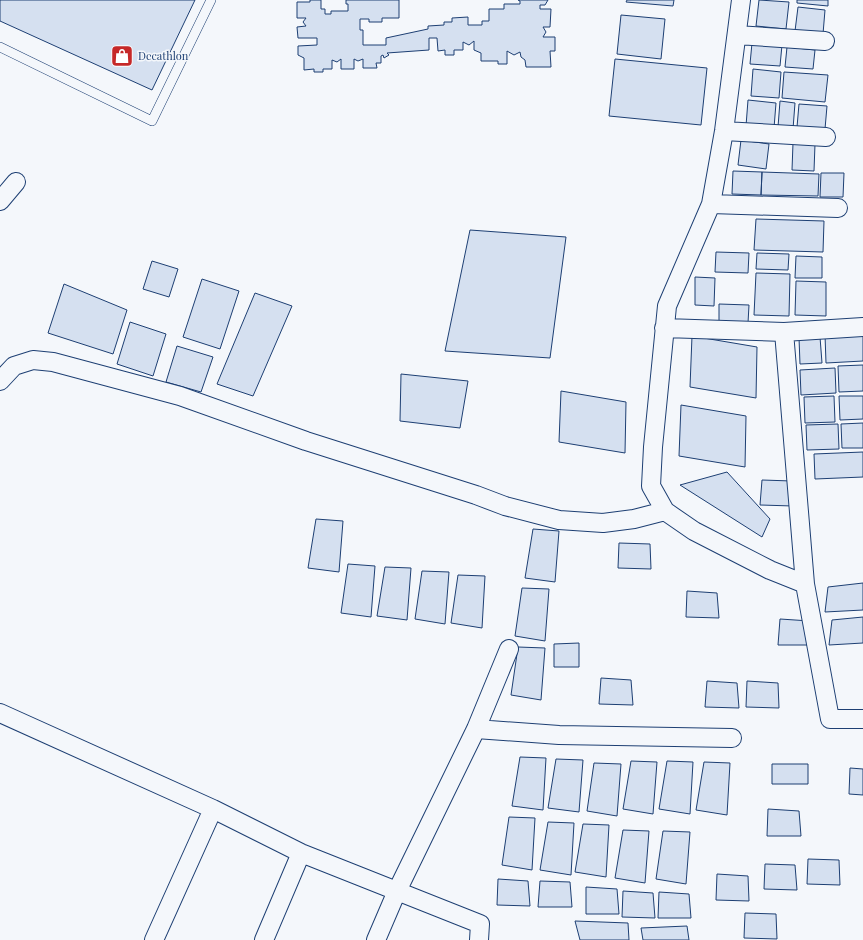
<svg xmlns="http://www.w3.org/2000/svg" width="863" height="940" font-family="'Playfair Display',serif">
<rect width="100%" height="100%" fill="#f4f7fb"/>
<path fill="#d5e0f0" stroke="#1d3f73" d="M0,0H195L152,90L0,21Z
M310,0H321V9H325V14H331V11H348V4H346V0H399V18H382V22H369V19H360V30H363V45H386V38L428,29V26L444,25V22H452V18L468,17V25H482V21H489V9H504V4H520V1L518,0H548L545,5H540V9H551L550,27H543L546,32L543,37H555V51H550L551,67H526L525,60L521,57L520,52L514,55L507,51V64H498V61H481V53L474,50V41L469,45L463,42V50H454V55H445V50L438,51L437,38H429V50L387,53L389,55L384,58L383,55L381,56V63H376L377,68H363V59L358,61L354,59V69H341V59L337,62L332,60V69H323V72H314V69L304,70V58L298,55V46L317,45V38H298L297,27L306,26L303,22L306,18H297V2H310Z
M627,0H674L673,6L626,2Z
M759,0L789,2L786,29L756,26Z
M797,0H828V6L797,3Z
M798,7L825,10L823,34L795,31Z
M621,15L665,19L661,59L617,54Z
M752,43L782,45L780,66L750,64Z
M787,47L815,50L813,69L785,67Z
M615,59L707,68L701,125L609,116Z
M753,69L781,72L779,98L751,96Z
M784,72L828,75L825,102L782,98Z
M748,100L776,103L774,128L746,126Z
M780,101L795,103L793,129L778,127Z
M799,104L827,106L825,129L797,127Z
M741,140L769,144L766,169L738,165Z
M793,143L815,144L814,171L792,170Z
M733,171L762,172L761,195L732,194Z
M762,172L819,174L818,196L761,195Z
M821,173H844L843,197H820Z
M756,219L824,221L823,252L754,250Z
M470,230L566,237L550,358L445,351Z
M716,252L749,253L748,273L715,272Z
M757,253L789,254L788,270L756,269Z
M796,256L822,257V278H795Z
M152,261L178,269L169,297L143,289Z
M756,273L790,274L789,316L754,315Z
M695,277L715,278L714,306L695,305Z
M202,279L239,291L220,349L183,337Z
M796,281L826,282V316L795,315Z
M64,284L127,310L113,354L48,333Z
M255,293L292,306L253,396L217,384Z
M719,304L749,305L748,323H719Z
M130,322L166,334L153,376L117,364Z
M863,334V361L826,363L825,335Z
M692,336L757,347L756,398L690,387Z
M820,337L822,363L800,364L799,338Z
M177,346L213,357L201,392L166,382Z
M863,365V391L839,392L838,366Z
M835,368L836,393L801,395L800,370Z
M401,374L468,381L460,428L400,421Z
M561,391L626,402L625,453L559,442Z
M834,396L835,422L805,423L804,397Z
M839,396H863V419L840,420Z
M681,405L746,416L745,467L679,456Z
M863,423V448H842L841,424Z
M838,424L839,449L807,450L806,425Z
M863,452V477L815,479L814,454Z
M727,472L770,519L762,537L680,485Z
M762,480L792,481L793,506L760,505Z
M316,519L343,521L339,572L308,568Z
M533,529L559,531L555,582L525,578Z
M619,543L650,544L651,569L618,568Z
M348,564L375,566L371,617L341,613Z
M385,567L411,568L407,620L377,616Z
M422,571L449,572L445,624L415,619Z
M458,575L485,576L482,628L451,623Z
M863,583V610L825,612L828,587Z
M522,588L549,589L545,641L515,636Z
M687,591L717,593L719,618L686,617Z
M863,617V643L829,645L832,620Z
M780,619L810,621L812,645H778Z
M579,643V667H554V644Z
M518,647L545,648L541,700L511,695Z
M601,678L631,680L633,705L599,704Z
M707,681L737,683L739,708L705,707Z
M747,681L778,683L779,708L746,707Z
M520,757L546,758L543,810L512,806Z
M556,759L583,760L579,812L548,808Z
M631,761L657,762L653,814L623,809Z
M667,761L693,762L690,814L659,809Z
M704,762L730,763L727,815L696,810Z
M594,763L621,764L617,816L587,811Z
M772,764H808V784H772Z
M850,768L863,769V795L849,794Z
M768,809L799,811L801,836H767Z
M509,817L535,818L532,870L502,865Z
M548,822L574,823L571,875L540,870Z
M583,824L609,825L606,877L575,872Z
M623,830L649,831L645,883L615,878Z
M663,831L690,832L686,884L656,879Z
M808,859L839,860L840,885L807,884Z
M765,864L795,865L797,890L764,889Z
M717,874L748,876L749,901L716,900Z
M498,879L528,881L530,906L497,905Z
M540,881L570,882L572,907H538Z
M586,887L617,889L619,914H586Z
M623,891L653,893L655,918L622,917Z
M659,892L689,894L691,918H658Z
M745,913L776,914L777,939L744,938Z
M575,921L628,923L629,940H580Z
M687,926L689,940H643L641,928Z"/>
<g fill="none" stroke-linecap="round" stroke-linejoin="round">
<g stroke="#1d3f73" stroke-width="10">
<path id="lane" d="M0,47L152,121L211,0"/>
</g>
<g stroke="#1d3f73" stroke-width="20">
<path id="street" d="M741,0L724,131L711,204L667,306L653,447L651,486L665,511L694,531L770,570L805,584L830,719H863
M737,35L825,41
M724,131L826,137
M0,201L16,182
M711,204L838,208
M664,328L784,332L863,327
M784,332L805,584
M0,381L14,366L33,360L53,362L180,396L306,441L476,495L505,506L559,520L603,523L634,519L665,511
M0,713L213,809L301,853L480,924L479,940
M476,729L559,735L732,738
M154,940L213,809
M264,940L301,853
M376,940L397,891L476,729L509,649"/>
</g>
<use href="#lane" stroke="#f4f7fb" stroke-width="9"/>
<use href="#street" stroke="#f4f7fb" stroke-width="18"/>
</g>
<defs>
<g id="shop-square" transform="scale(1.15)"><rect x="-9" y="-9" width="18" height="18" rx="4" fill="#c62828" stroke="#f4f7fb"/><path d="M-5-2.5h2.3a2.7 3.5 0 0 1 5.4 0H5L5.5 6h-11ZM-1.5-2.5h3a1.5 2.3 0 0 0-3 0Z" fill="#fff"/></g>
</defs>
<g fill-rule="evenodd">
<use href="#shop-square" x="122" y="56"/>
</g>
<g text-anchor="middle" stroke-width="3" stroke-linejoin="round" paint-order="stroke">
<g font-size="11" fill="#1d3f73" stroke="#f4f7fb" text-anchor="start">
<text x="138" y="60">Decathlon</text>
</g>
</g>
</svg>
